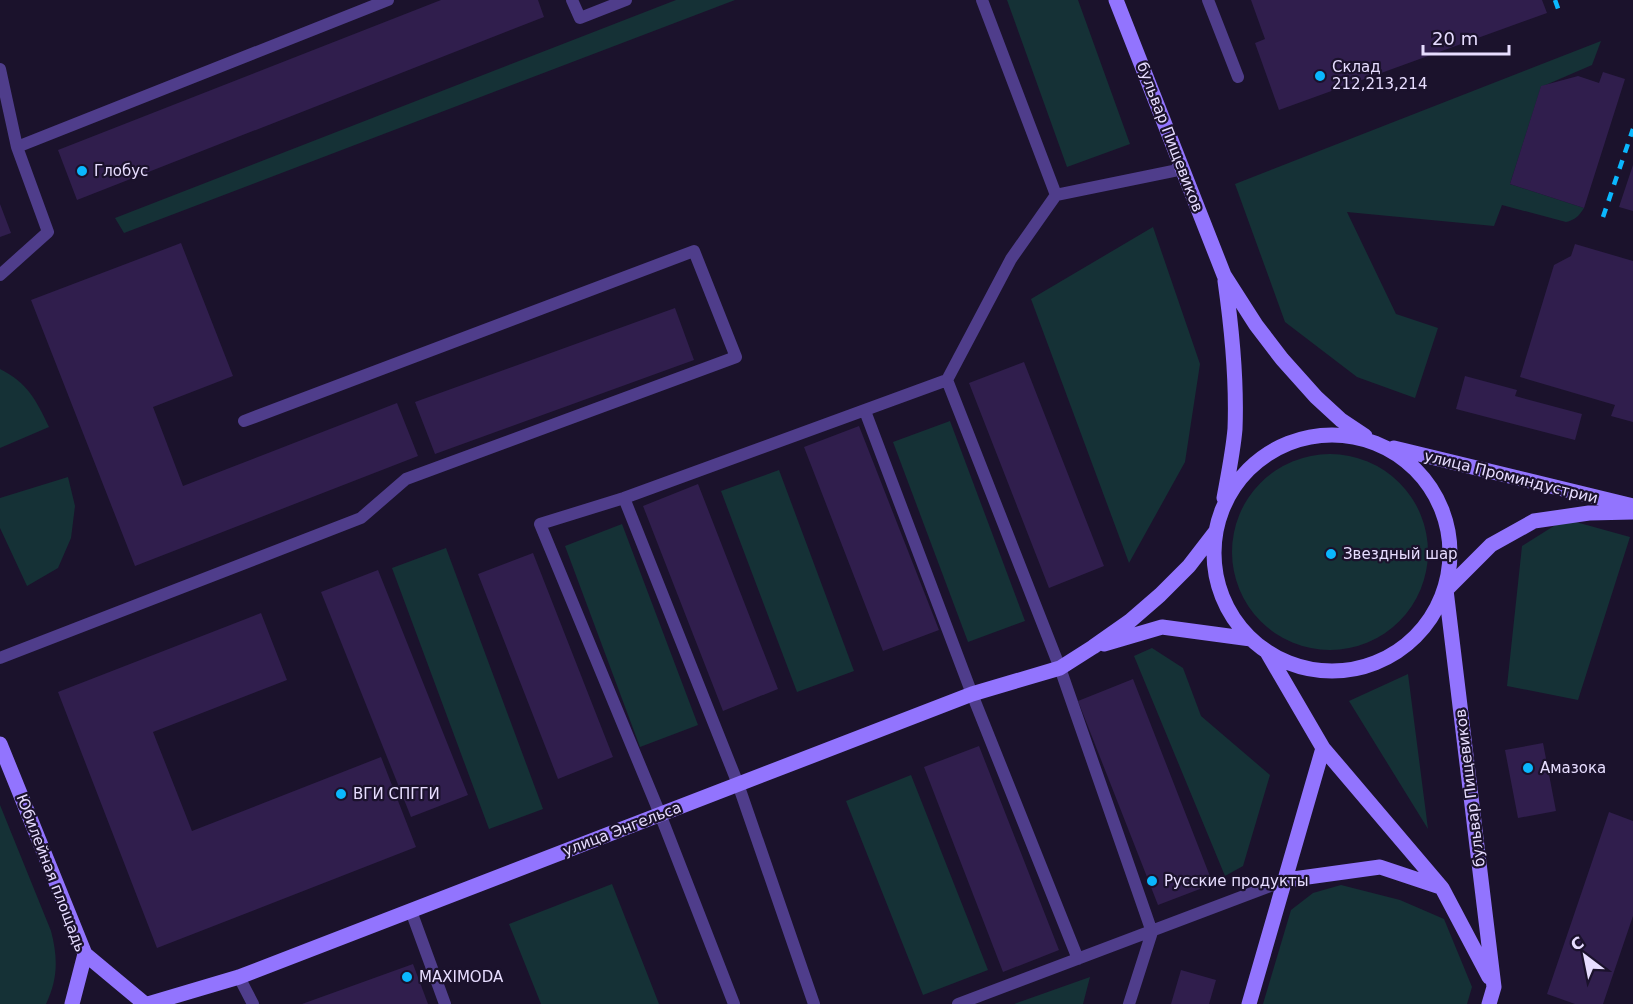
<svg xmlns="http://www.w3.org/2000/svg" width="1633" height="1004" font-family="'DejaVu Sans',sans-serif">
<rect width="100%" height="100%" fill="#1b122c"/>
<path fill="#153136" d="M676,0H735L124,233L115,218Z
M1007,0H1078L1130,144L1067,167Z
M1601,41L1592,65L1541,87L1510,184L1584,208C1579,216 1575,220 1566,222L1502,205L1494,226L1347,212L1396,314L1438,328L1415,398L1357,377L1285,322L1235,184Z
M1153,227L1200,364L1185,462L1129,563L1031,299Z
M0,369C28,383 36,400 49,427L0,448Z
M950,421L1025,621L968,642L893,442Z
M1232 552a98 98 0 1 1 196 0a98 98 0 1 1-196 0Z
M779,470L854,671L797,692L721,491Z
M68,477L75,506L71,538L58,568L27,586L0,528V498Z
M1565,519L1630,537L1578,700L1507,686L1522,546Z
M622,524L698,725L640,747L565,546Z
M446,548L543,809L489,829L392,568Z
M1152,648L1183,668L1201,716L1270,775L1243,866L1225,876L1134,656Z
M1408,674L1428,829L1349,701Z
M911,775L988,970L923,995L846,801Z
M0,805L51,931C58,958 58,979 46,1004H0Z
M612,884L659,1004H541L509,924Z
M1341,885L1400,900L1444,919L1472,987L1467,1004H1263L1291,910L1313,893Z
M1090,977L1083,1004H1014Z"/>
<path fill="#301e4d" d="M441,0H538L544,17L77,200L58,150Z
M1251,0H1542L1547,13L1279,110L1255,43L1265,39Z
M1603,72L1625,79L1584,208L1510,184L1541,86L1578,76L1599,83Z
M1633,165V211L1619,207Z
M0,204L11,233L0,237Z
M181,243L233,376L153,407L183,486L397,403L418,456L135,566L31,300Z
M1575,244L1633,261V422L1611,416L1615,405L1520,377L1554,265L1571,256Z
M675,308L694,360L435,454L415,402Z
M1024,362L1104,566L1049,588L969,383Z
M1465,376L1517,390L1515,396L1582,414L1575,440L1456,409Z
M859,426L939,630L883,651L804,447Z
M698,484L778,689L723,711L643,506Z
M533,553L613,757L558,779L478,574Z
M378,570L468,795L411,817L321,592Z
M261,613L287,680L153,732L192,831L381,757L416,847L157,948L58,692Z
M1133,679L1213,884L1158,905L1078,701Z
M1543,743L1556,811L1518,818L1505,750Z
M979,746L1059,950L1003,972L924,767Z
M1609,812L1633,821V916L1603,1004H1575L1547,994Z
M413,964L428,1004H302Z
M1181,970L1216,980L1209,1004H1171Z"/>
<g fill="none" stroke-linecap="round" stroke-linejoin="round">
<path stroke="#4f3d8b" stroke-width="12" d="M572,0L580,18L626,0
M982,0L1056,195L1183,169
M1208,0L1238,77
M0,69L17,147
M0,275L48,232L17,147L388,0
M947,380L1011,259L1056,195
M865,411L972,694L1078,959
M624,498L738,784L814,1004
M0,658L361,518L406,479L736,357L694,251L244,421
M411,911L445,1004
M239,977L253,1004
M734,1004L660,814L540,524L624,498L947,380L1060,668L1152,932L1129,1004
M958,1004L1286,880"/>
<path stroke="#9274fe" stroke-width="15" d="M1116,0L1224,275L1256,325L1282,359L1316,397L1341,420L1365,436
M1214 553a118 118 0 1 1 236 0a118 118 0 1 1-236 0Z
M1394,448L1633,506
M1224,498C1228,476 1233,452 1235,429C1237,379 1232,330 1225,281
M1104,644L1162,627L1251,639
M1267,652L1323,748L1442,888L1489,977
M0,744L85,954L72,1004
M1286,880L1380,867L1440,887
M85,954L145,1004
M148,1004L239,977L972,694L1060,668L1093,647L1130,621L1160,595L1189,566L1216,531
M1249,1004L1323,748
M1489,1004L1494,987L1446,590L1491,545L1534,521L1589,513L1633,512"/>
<path stroke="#0ab7fe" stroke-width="4.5" stroke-dasharray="9 8" stroke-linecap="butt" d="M1555,0L1560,14
M1603,217L1633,129"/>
</g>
<g fill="#0ab7fe" stroke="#1b122c" stroke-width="2">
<circle cx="1320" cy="76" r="6"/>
<circle cx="82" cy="171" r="6"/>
<circle cx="1331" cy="554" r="6"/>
<circle cx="1528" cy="768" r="6"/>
<circle cx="341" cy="794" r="6"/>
<circle cx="1152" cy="881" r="6"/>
<circle cx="407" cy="977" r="6"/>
</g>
<g text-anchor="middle" stroke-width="4.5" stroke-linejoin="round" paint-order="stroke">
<g font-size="15" fill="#e7ddff" stroke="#1b122c" text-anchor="start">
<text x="1332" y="72">Склад<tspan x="1332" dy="17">212,213,214</tspan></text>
<text x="94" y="176">Глобус</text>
<text x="1343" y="559">Звездный шар</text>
<text x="1540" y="773">Амазока</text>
<text x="353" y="799">ВГИ СПГГИ</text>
<text x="1164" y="886">Русские продукты</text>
<text x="419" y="982">MAXIMODA</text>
</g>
<g font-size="15" fill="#e7ddff" stroke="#1b122c">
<text transform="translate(1170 137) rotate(69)" y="5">бульвар Пищевиков</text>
<text transform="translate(1511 477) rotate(14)" y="5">улица Проминдустрии</text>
<text transform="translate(1470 788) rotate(-97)" y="5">бульвар Пищевиков</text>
<text transform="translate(622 829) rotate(-21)" y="5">улица Энгельса</text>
<text transform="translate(51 873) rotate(69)" y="5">Юбилейная площадь</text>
</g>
</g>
<g transform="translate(1585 956) rotate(328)" stroke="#1b122c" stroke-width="4.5" paint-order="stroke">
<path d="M0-4.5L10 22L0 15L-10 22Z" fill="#e7ddff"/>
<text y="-9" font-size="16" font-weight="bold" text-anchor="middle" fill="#e7ddff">С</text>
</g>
<path d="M1423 45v9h86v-9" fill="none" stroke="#e7ddff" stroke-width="3"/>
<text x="1432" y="45" font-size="18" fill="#e7ddff" stroke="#1b122c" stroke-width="4.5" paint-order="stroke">20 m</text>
</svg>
